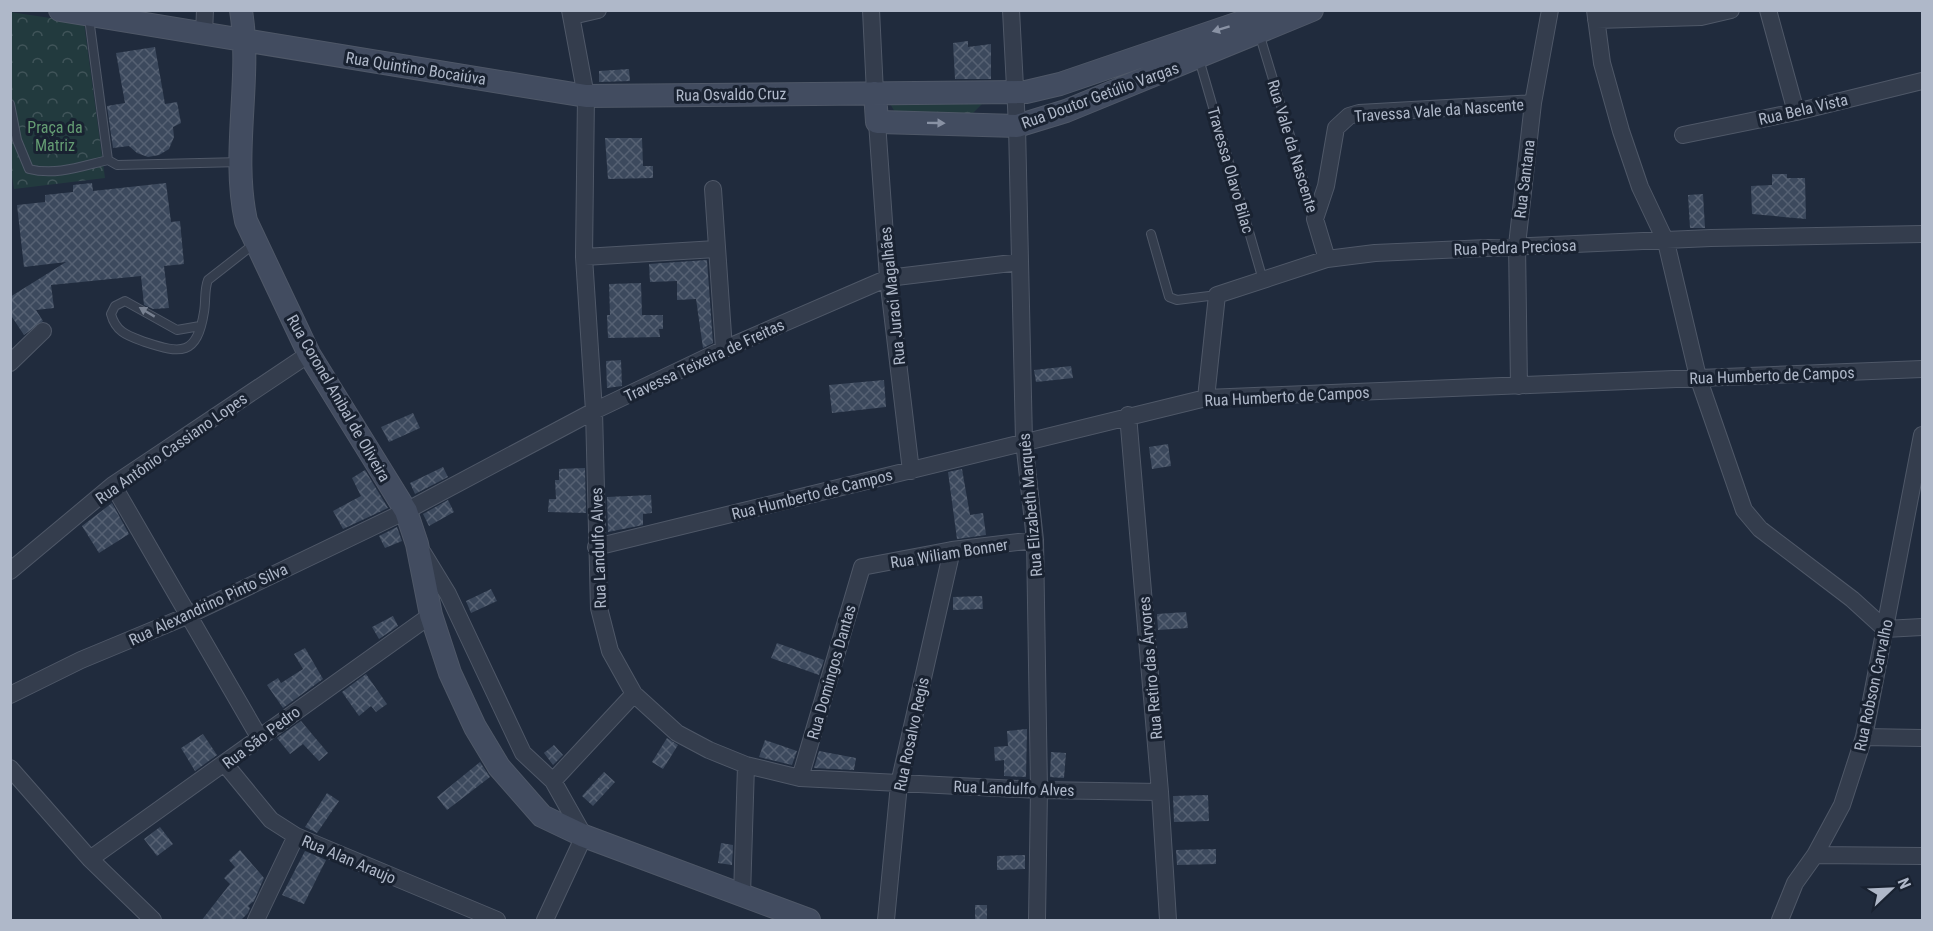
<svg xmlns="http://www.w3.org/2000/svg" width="1933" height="931" font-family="'Roboto Condensed',sans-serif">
<defs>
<pattern id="park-crowns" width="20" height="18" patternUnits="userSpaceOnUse" patternTransform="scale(1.5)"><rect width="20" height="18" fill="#223a3e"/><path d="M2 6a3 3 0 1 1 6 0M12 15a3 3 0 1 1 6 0" fill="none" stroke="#405459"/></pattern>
<pattern id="building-cross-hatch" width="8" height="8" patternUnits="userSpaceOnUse" patternTransform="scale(1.5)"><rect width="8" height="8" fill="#3c495d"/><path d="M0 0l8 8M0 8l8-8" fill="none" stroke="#566173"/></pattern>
</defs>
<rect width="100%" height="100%" fill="#202b3d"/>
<path fill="url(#park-crowns)" d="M10,12L84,23L105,178L14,189L10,165Z
M889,102L983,103L972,114L895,112Z"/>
<path fill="url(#building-cross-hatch)" d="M968,41V47L991,44V79H955L953,43Z
M155,47L165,104L177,102L181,123L173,127L174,137L169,149L159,155L148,157L137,153L129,146L113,148L107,106L125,103L116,53Z
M629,69L630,81L599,82V71Z
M605,138H642L643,166H653V178L608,179Z
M1772,174H1787V178H1805L1806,219L1752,214L1751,186L1772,185Z
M92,183L93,191L166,183L171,222L180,221L184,264L164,266L169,308L153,309L144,305L141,276L51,285L54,308L36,310L43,321L24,335L10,314V297L66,262L24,267L17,205L45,202V195L73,192V185Z
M1703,194L1705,228H1690L1688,195Z
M707,260L713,343L703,348L696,299L677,300V281L650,282L649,264Z
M641,283L642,315H663V329H659L660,337L608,338L607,315H610L609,284Z
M621,360L622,386L607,388L606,361Z
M1071,366L1073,378L1036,382L1034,370Z
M884,380L886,407L832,413L829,385Z
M413,413L420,428L389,442L381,427Z
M1168,444L1171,466L1152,469L1149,447Z
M443,467L448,477L415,494L410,483Z
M585,468L586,513L548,512L549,499H556L555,480H559V469Z
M962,469L970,515L983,513L986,535L957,539L948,472Z
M365,470L388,508L343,529L333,511L361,496L352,478Z
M651,495L652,513L643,514V525L608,532L607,497Z
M448,500L454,512L429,526L423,514Z
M112,503L129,534L99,553L82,526Z
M397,527L402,541L385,548L379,536Z
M491,589L497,601L471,613L466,601Z
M982,596L983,609L953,610V597Z
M1186,612L1188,628L1158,630L1157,614Z
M393,616L398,626L379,639L372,627Z
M777,643L824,660L819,675L771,658Z
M305,648L323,679L283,708L267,685L278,678L281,683L303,669L294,654Z
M366,674L387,704L376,712L371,706L359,716L342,692Z
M301,721L328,753L319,761L303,744L290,754L277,738Z
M1027,729L1026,777L1004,776V760L995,761L994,747L1008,746L1007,731Z
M203,734L217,755L195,771L181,748Z
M667,738L678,745L663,769L652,762Z
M765,740L797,751L792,765L759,757Z
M554,745L563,755L553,765L544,753Z
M819,751L856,758L854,770L814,768Z
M1051,752L1066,753L1064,778L1050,777Z
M480,762L490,777L447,810L437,797Z
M604,772L615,782L593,806L582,796Z
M327,793L339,801L317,833L305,827Z
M1208,795L1209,821L1174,822L1173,796Z
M160,827L173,844L157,856L144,839Z
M721,843L733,845L732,865L718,863Z
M1216,849V864L1177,865L1176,850Z
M240,850L264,878L254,901L248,906L250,908L248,913L240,921H201L230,884L224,878L235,867L229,860Z
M305,851L326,860L304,904L282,895Z
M1025,855V869L997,870V856Z
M975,905H987V921H975Z"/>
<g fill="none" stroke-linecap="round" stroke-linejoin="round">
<g stroke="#4f5868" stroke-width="10">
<path id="lane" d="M89,18L108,160L117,165L241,162
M1259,33L1314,215
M1199,59L1263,280
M10,104L17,140L29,169C56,176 82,166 108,160
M1151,234L1169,297L1177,300L1217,295
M200,326L177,330L125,301L115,306L111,314C116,333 129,336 145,342C181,354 197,356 204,312C206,301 204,290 208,280L254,244"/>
</g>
<g stroke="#4f5868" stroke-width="18">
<path id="street" d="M570,10L586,96L584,257L594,411L599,608L610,651L634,694L677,733L709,750L746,765L800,778L1039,790L1160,792
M871,10L875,93
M1011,10L1017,126L1024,441L1035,540L1039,790L1037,920
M1595,10L1602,63L1621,131L1640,187L1666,242L1698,377L1744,510L1760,529L1852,599L1885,629L1922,627
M1768,10L1796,112
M572,16L598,10
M1596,20L1701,17L1731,10
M204,34L205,10
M877,122L888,278L911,471
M1683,135L1796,112L1922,81
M713,189L724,349
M584,257L716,249
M1327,259L1315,219L1326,186L1336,128L1349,116L1359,113L1533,103
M10,363L43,331
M1519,386L1517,245L1533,103L1550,10
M1206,398L1217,295L1327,259L1375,253L1711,238L1922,234
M1128,415L1160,792L1168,920
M113,485L259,737
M596,547L1206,398L1922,369
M423,553L448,594L523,753L553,781L584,836L545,920
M10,571L113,485L309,354
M10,695L81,660L187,616L406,511L594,411L724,349L888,278L1020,262
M1864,737L1922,738
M225,764L271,820L296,836L497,920
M10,768L90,859L153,920
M800,778L862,567L952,550L1035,540
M553,781L634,694
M1815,855L1922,856
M90,859L431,615
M742,896L746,765
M256,920L296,836
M886,920L899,784L952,550
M1780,920L1795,883L1815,855L1842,805L1864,737L1922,435"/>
</g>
<g stroke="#4f5868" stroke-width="24">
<path id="secondary" d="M60,10L586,96L1026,92L1060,84L1277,10
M241,10C252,80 231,152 246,221L309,354L406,511L417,544L431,615L450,673L475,727L499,767L542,816L584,836L809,920
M875,93L877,122H880L1017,126L1066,111L1312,10"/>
</g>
<use href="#lane" stroke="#343d4d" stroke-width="8"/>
<use href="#street" stroke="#343d4d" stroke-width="16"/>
<use href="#secondary" stroke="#424c60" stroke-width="22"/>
</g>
<defs><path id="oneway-solid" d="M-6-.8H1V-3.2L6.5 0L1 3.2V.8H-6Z" transform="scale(1.5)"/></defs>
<g fill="#8992a4">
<use href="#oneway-solid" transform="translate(1221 29) rotate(163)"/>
<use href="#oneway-solid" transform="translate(936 123) rotate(1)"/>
</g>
<use fill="#788191" href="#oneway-solid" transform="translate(147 312) rotate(-149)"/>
<g text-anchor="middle" stroke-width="6" stroke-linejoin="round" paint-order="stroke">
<g font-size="16" fill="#afb8c9" stroke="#192231">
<text transform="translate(416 68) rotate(9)" y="6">Rua Quintino Bocaiúva</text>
<text transform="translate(731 94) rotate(-1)" y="6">Rua Osvaldo Cruz</text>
<text transform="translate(1100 95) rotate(-20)" y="6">Rua Doutor Getúlio Vargas</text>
<text transform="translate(1803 109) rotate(-13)" y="6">Rua Bela Vista</text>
<text transform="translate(1439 110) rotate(-4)" y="6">Travessa Vale da Nascente</text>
<text transform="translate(1293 146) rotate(73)" y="6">Rua Vale da Nascente</text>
<text transform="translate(1231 170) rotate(74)" y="6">Travessa Olavo Bilac</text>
<text transform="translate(1524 179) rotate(-83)" y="6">Rua Santana</text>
<text transform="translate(1515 247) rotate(-2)" y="6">Rua Pedra Preciosa</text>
<text transform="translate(892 296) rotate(-96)" y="6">Rua Juraci Magalhães</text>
<text transform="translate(704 360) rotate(-25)" y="6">Travessa Teixeira de Freitas</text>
<text transform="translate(1772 375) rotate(-2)" y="6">Rua Humberto de Campos</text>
<text transform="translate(1287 396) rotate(-3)" y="6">Rua Humberto de Campos</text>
<text transform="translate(339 398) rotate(60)" y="6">Rua Coronel Anibal de Oliveira</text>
<text transform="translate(171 448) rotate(-35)" y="6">Rua Antônio Cassiano Lopes</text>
<text transform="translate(812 494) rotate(-14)" y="6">Rua Humberto de Campos</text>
<text transform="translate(1030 505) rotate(-95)" y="6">Rua Elizabeth Marquês</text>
<text transform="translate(598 548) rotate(-92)" y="6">Rua Landulfo Alves</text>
<text transform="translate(949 553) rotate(-9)" y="6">Rua Wiliam Bonner</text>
<text transform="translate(208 604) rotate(-25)" y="6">Rua Alexandrino Pinto Silva</text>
<text transform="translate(1150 668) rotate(-95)" y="6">Rua Retiro das Árvores</text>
<text transform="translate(831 672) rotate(-74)" y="6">Rua Domingos Dantas</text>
<text transform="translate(1873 685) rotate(-78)" y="6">Rua Robson Carvalho</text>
<text transform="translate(911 734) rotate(-78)" y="6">Rua Rosalvo Regis</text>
<text transform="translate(261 737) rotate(-37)" y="6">Rua São Pedro</text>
<text transform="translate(1014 788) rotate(2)" y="6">Rua Landulfo Alves</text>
<text transform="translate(349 859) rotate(23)" y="6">Rua Alan Araujo</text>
</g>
<g font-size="16" fill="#649c73" stroke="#192231">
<text x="55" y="133">Praça da<tspan x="55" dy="18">Matriz</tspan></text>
</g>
</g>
<rect width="1933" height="931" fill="none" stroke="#afb8c9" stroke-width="24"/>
<g transform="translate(1891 889) rotate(67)" stroke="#192231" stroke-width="4.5" paint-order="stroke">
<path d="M0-4.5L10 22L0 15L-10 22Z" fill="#afb8c9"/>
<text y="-9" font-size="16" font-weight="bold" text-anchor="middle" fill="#afb8c9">N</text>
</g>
</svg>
